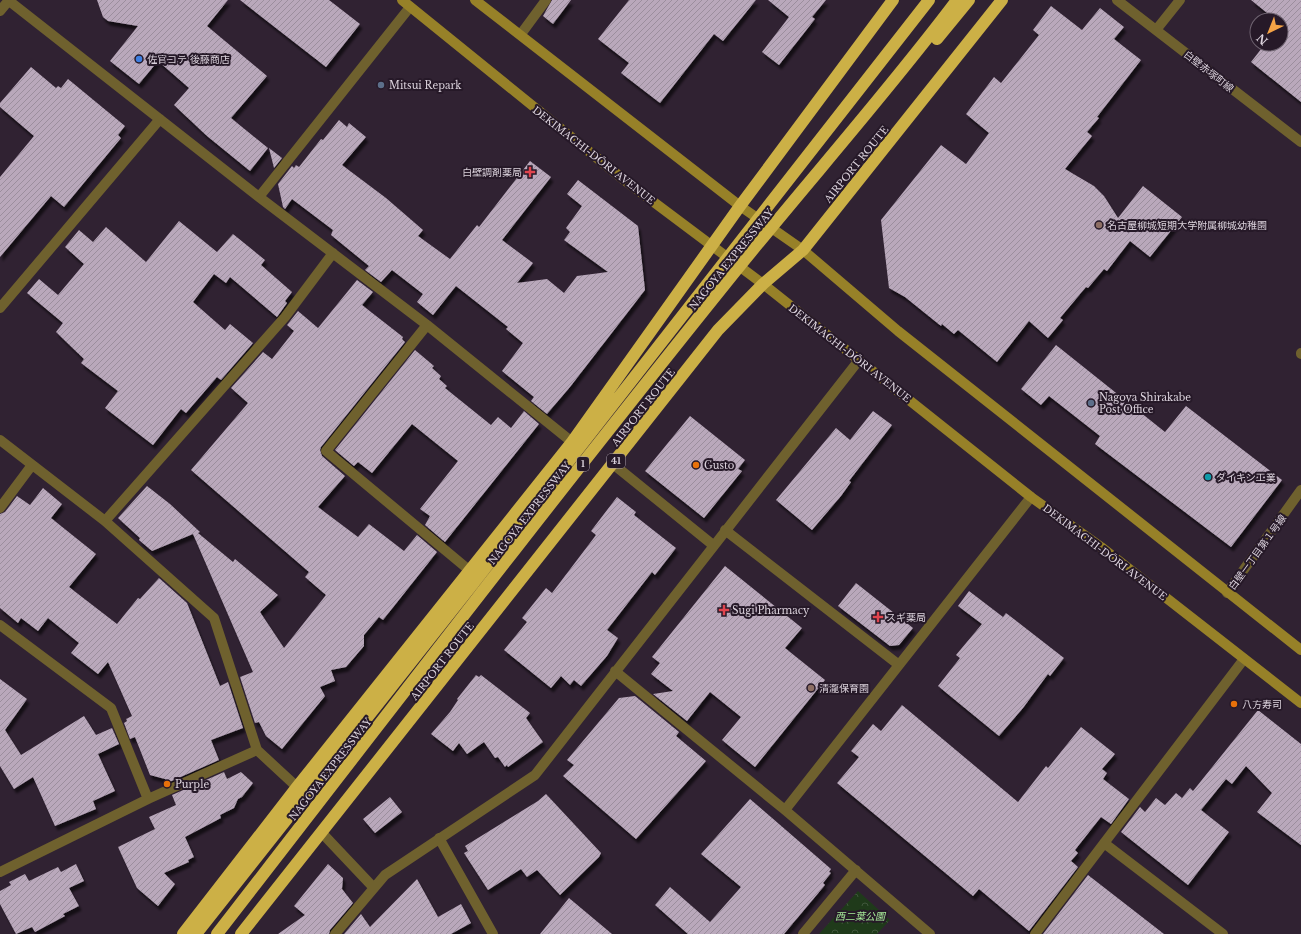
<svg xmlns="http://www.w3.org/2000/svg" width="1301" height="934" font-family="'Libre Baskerville','Noto Sans JP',serif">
<defs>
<pattern id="park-crowns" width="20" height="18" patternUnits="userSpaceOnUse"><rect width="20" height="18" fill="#1f3a1a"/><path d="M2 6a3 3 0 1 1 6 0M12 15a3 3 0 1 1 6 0" fill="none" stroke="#3f563b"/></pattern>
<pattern id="building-hatch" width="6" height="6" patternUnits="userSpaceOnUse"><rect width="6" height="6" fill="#b9a8bb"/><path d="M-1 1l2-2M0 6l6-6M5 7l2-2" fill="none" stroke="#9b8e9d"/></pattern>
<filter id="shadow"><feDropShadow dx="2.5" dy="4.5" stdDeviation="1" flood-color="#0009"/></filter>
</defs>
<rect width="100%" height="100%" fill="#302232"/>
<path fill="url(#park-crowns)" d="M858,891L890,920L877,934H819Z"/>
<path fill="url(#building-hatch)" filter="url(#shadow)" d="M97,0H228L207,26L267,76L231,118L268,148L250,171L207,136L174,105L189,88L158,61L139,84L110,61L138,26L108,21L103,17Z
M240,0H329L360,24L326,67Z
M552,0H571L553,24L543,16Z
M629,0H756L723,41L714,34L660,103L621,73L629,63L598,39Z
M768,0H826L812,17L815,19L779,65L762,52L789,17Z
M1251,0H1301V102L1251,62L1265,44H1281V20H1276Z
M1051,6L1082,30L1100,8L1124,27L1114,39L1141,60L1097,117L1099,118L1087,132L1092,136L1065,169L1094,186L1104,196L1118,218L1143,186L1182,217L1150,257L1130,241L1107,271L1104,269L1088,288L1086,287L1060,318L1063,320L1048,338L1029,321L997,362L958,330L954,334L942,324L941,326L905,297L889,288L881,220L941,145L966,164L989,133L966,114L994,77L1001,83L1039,35L1033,30Z
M31,67L56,88L58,86L61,88L68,79L125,126L118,135L121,138L64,207L51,196L0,257V177L34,136L0,107V103Z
M339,120L347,127L349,123L366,137L342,165L386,198L423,230L418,236L450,259L477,225L479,227L530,161L551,177L502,240L533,263L517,283L547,279L564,293L577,276L608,272L564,240L570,232L566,228L582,206L567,194L578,180L638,226L645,290L570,387L547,414L531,401L534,397L502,371L523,343L506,329L508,327L456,286L433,315L417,302L423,294L392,270L381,282L365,270L369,266L331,235L333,230L292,199L285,209L283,207L278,184L292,166L294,168L296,165L299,167L321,139L323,140Z
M269,148L282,158L274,168Z
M179,221L217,252L233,234L265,260L261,265L292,292L285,301L287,303L277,317L230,277L226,283L214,274L193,302L225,330L230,324L253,343L221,380L217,377L186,413L181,409L153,445L105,408L118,391L81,363L84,359L56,332L63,323L27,293L39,279L58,295L84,264L65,247L79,230L93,242L106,227L146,262Z
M357,280L373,292L362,305L403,337L402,339L405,342L321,447L320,450L322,456L345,476L318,507L358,537L369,524L404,551L417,535L437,552L383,620L379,617L364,635V646L346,667L331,670L335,681L320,687L325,696L282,749L266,736L259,722L255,723L240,677L253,672L193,534L152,551L139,540L140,538L118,518L147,486L170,504L200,532L198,533L233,562L235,559L278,595L260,612L284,648L326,595L305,577L309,572L191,470L248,403L231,388L263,352L272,359L294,331L287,325L298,311L318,328Z
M1056,345L1165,432L1186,406L1282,480L1231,547L1095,444L1100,436L1049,396L1041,405L1021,389Z
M415,350L434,366L432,368L441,376L439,379L447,386L445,388L491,425L498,417L511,428L524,411L539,424L445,542L425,525L430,516L420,509L458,461L412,424L372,473L358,462L354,466L335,450Z
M873,411L892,425L849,481L851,482L841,496L812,530L776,500L836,428L850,440Z
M690,416L745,460L738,469L742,471L704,518L645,471Z
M43,488L62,504L51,518L96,554L69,587L117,624L138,598L140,599L159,578L187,603L220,686L228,682L243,728L211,740L219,760L167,783L165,779L150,775L135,737L130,739L124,723L127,721L126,719L132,716L108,662L98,674L71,653L79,643L48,618L38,631L21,618L18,623L0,608V514L5,512L17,496L30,505Z
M617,497L636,512L634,515L676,548L655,575L652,572L607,630L618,638L607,656L581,686L574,680L570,685L561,676L551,688L504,650L527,622L522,618L546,588L552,593L596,535L591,531Z
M725,566L802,628L785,648L825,680L755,767L722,740L741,717L710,692L687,721L653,694L673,691L651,674L660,663L652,657Z
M856,583L913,628L899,645L890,646L838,606Z
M969,591L1003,617L1006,613L1064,658L1050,676L1048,674L1023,708L999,736L938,686L960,658L956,655L982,624L958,606Z
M476,675L479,677L481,675L530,713L526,718L543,742L508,767L507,765L505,767L498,757L495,758L484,742L467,754L459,743L453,751L431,734L450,712L458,700L457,699Z
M0,679L27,699L5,730L21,755L84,716L96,735L112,728L119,744L98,754L115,791L93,801L96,809L55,826L33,777L14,789L0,766Z
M635,696L679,732L676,736L706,761L636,839L563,776L574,765L567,760L619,698Z
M902,705L1018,802L1046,766L1048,768L1081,727L1115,754L1102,769L1107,773L1103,779L1129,799L1111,824L1101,817L1075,850L1078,853L1071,861L1078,867L1029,931L979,889L973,896L837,783L859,757L851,751L873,724L881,731Z
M1258,710L1301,744V845L1257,812L1272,793L1246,766L1232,784L1226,779L1201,810L1229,832L1188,885L1121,832L1140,807L1145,812L1156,798L1165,805L1176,793L1182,798L1190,788L1193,791Z
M224,772L227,779L241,772L253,783L242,797L238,799L234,808L220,815L221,818L185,837L194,857L188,860L189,862L164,873L175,884L158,906L137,888L118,847L155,829L149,817L176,805L172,795Z
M546,794L601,853L599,857L560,895L537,870L527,877L521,869L488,890L464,853L468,851L465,846L538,801Z
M390,797L402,812L375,833L363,819Z
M750,799L831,869L829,872L831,873L823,883L825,885L784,934H688L655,905L670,887L710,922L741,887L701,854Z
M76,864L84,881L69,888L79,906L63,914L65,916L35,932L32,927L16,934L0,904V891L11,885L9,882L25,874L29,881L58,867L61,872Z
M328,864L343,878L342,889L353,903L330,930L329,934H278L305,915L294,906Z
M1088,875L1164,934H1043Z
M417,879L438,917L461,904L471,923L451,934H344L361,914L370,927Z
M569,898L612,934H540Z"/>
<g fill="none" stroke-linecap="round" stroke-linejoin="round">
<path stroke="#6f612e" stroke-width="10" d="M8,0L259,197L427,325L572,442
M1117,0L1301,142
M0,11L9,0
M1156,30L1180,0
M521,34L546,0
M259,197L410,7
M0,308L160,119
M427,325L326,451L469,570
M1301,353V354
M0,440L105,521L214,618L257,750L148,799L0,872
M613,464L713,545
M0,508L32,465
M105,521L285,317L333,253
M725,530L899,665
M1227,593L1301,490
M0,625L111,708L148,799
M615,671L785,810L930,934
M257,750L297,787
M785,810L1031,497
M322,833L374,888
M439,838L493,934
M1104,843L1223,934
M335,934L385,875L535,775L859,360
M803,934L856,870
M1035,934L1244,659"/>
<path stroke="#978128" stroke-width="10" d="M402,0L623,179L763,284L1031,497L1101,547L1301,703
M475,0L740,206L803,250L898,331L1301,650"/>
<path stroke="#ccb046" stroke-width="12" d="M937,39L969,0
M183,934L297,787L572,442L740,206L893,0
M196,934L472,585L929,0
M217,934C386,716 553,498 726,283C802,188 884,97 957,0
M241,934L718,330L763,284L803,250L1002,0"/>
</g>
<circle fill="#3f7fe0" stroke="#261928" stroke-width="1.5" cx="139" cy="59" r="4"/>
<g fill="#5c6f8a" stroke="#261928" stroke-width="1.5">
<circle cx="381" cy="85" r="4"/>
<circle cx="1091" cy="403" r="4"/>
</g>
<g fill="#e0444e" stroke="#261928" stroke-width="1.5">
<path d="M528 166h4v4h4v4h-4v4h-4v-4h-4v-4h4z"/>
<path d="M722 604h4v4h4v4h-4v4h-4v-4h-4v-4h4z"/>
<path d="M876 611h4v4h4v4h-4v4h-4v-4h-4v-4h4z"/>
</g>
<g fill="#8d6e63" stroke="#261928" stroke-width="1.5">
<circle cx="1099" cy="225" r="4"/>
<circle cx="811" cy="688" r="4"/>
</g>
<g fill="#e8710a" stroke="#261928" stroke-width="1.5">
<circle cx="696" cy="465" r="4"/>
<circle cx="1234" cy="704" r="4"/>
<circle cx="167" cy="784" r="4"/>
</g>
<circle fill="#0f9aa8" stroke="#261928" stroke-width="1.5" cx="1208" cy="477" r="4"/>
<g text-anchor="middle" stroke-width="4" stroke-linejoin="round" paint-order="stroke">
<g fill="#261928" stroke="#a59aa6" stroke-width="1">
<rect x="607" y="454" width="18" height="14" rx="3"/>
<rect x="577" y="457" width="12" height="14" rx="3"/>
</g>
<g font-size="9" font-weight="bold" fill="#dbd2dc">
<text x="616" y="464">41</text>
<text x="583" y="467">1</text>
</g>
<g font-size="10" fill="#dbd2dc" stroke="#261928" text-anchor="start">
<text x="147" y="63">佐官コテ 後藤商店</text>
<text x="389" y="89">Mitsui Repark</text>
<text x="522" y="176" text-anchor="end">白壁調剤薬局</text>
<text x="1107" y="229">名古屋柳城短期大学附属柳城幼稚園</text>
<text x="1099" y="401">Nagoya Shirakabe<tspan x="1099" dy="12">Post Office</tspan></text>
<text x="704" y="469">Gusto</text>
<text x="1216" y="481">ダイキン工業</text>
<text x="732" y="614">Sugi Pharmacy</text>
<text x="886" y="621">スギ薬局</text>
<text x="819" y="692">清瀧保育園</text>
<text x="1242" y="708">八方寿司</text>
<text x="175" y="788">Purple</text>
</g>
<g font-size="10" fill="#dbd2dc" stroke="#261928">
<text transform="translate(1209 71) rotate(38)" y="4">白壁赤塚町線</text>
<text transform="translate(594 155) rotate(38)" y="4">DEKIMACHI-DŌRI AVENUE</text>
<text transform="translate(856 164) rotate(-51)" y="4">AIRPORT ROUTE</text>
<text transform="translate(731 259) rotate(-51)" y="4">NAGOYA EXPRESSWAY</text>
<text transform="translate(850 353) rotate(38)" y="4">DEKIMACHI-DŌRI AVENUE</text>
<text transform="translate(643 407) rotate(-52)" y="4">AIRPORT ROUTE</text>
<text transform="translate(529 513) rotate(-52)" y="4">NAGOYA EXPRESSWAY</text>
<text transform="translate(1105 552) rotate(37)" y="4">DEKIMACHI-DŌRI AVENUE</text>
<text transform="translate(1257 552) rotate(-54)" y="4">白壁一丁目第１号線</text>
<text transform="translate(442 661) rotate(-52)" y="4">AIRPORT ROUTE</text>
<text transform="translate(330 769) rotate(-52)" y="4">NAGOYA EXPRESSWAY</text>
</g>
<g font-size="10" font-style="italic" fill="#a6ea98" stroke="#261928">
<text x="860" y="920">西二葉公園</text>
</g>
</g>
<g transform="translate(1269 32) rotate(223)"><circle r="19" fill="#261928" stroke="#6e6370"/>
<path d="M0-3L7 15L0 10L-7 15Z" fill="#f5a346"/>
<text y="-6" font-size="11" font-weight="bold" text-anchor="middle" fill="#dbd2dc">N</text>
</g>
</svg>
